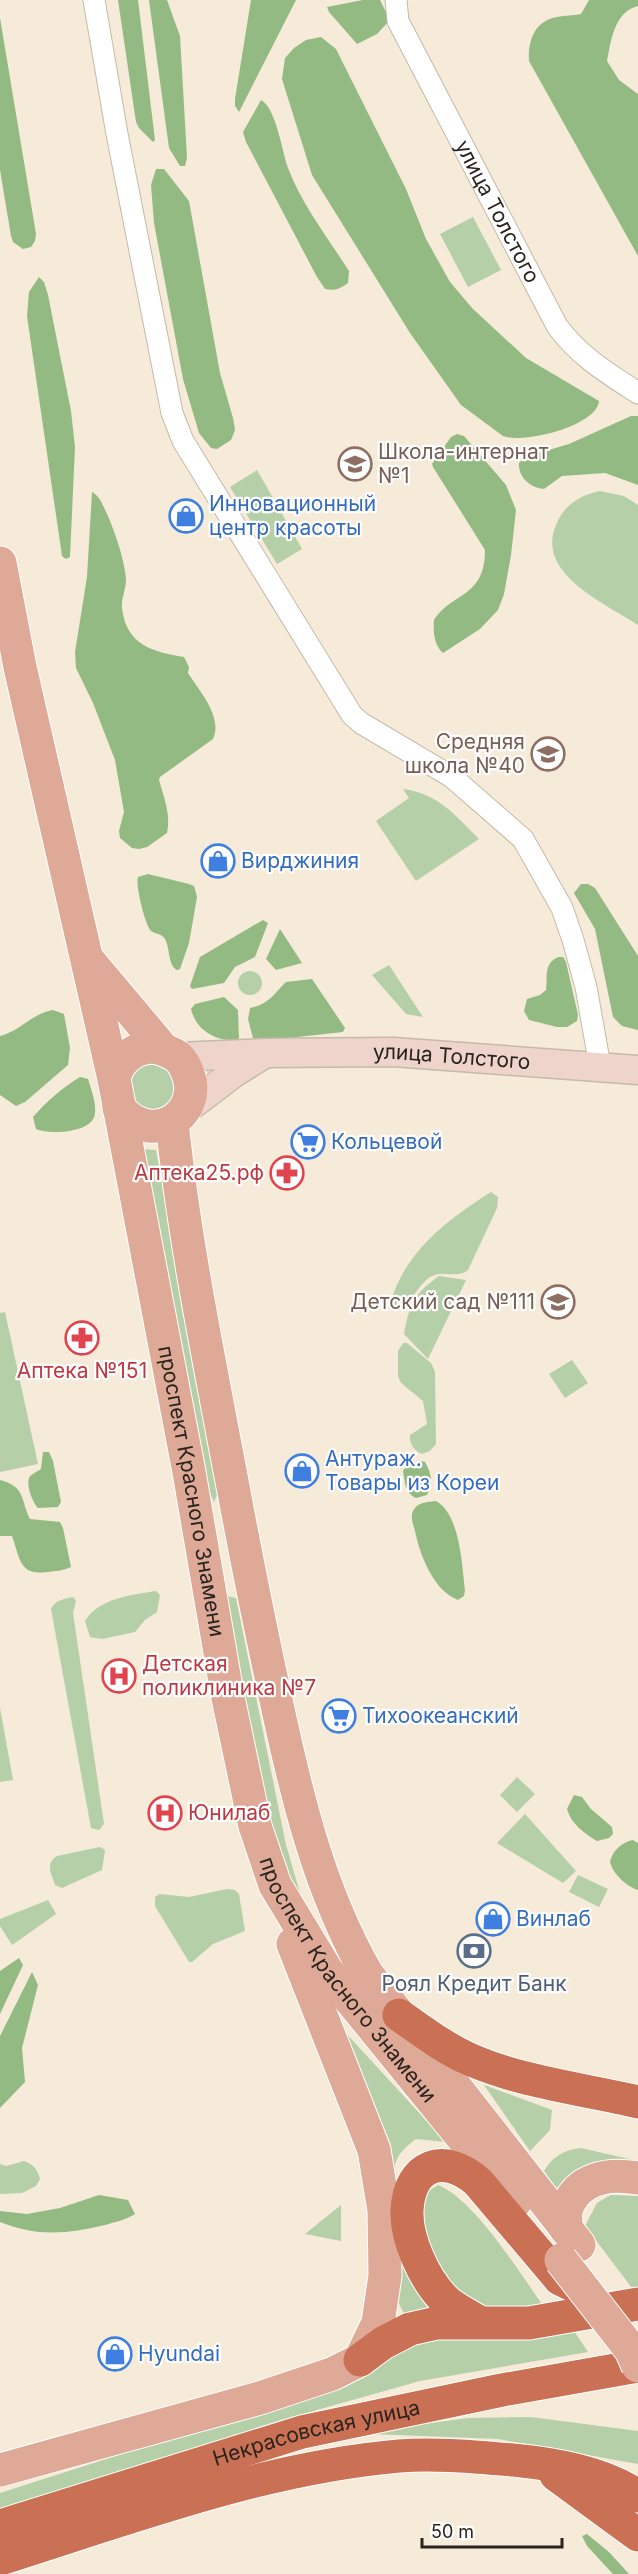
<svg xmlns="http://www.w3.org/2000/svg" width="638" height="2574" font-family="Inter,sans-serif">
<rect width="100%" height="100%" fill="#f6ead8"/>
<path fill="#b5cfa9" d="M473,217L501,270L468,287L440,234Z
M257,470L302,549L277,564L230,487Z
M600,491L624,496L638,505V625C604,603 533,572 557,523C565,504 581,495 600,491Z
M403,789C439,794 455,815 479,839L416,881L376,821L409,798Z
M389,965L423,1017L406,1014L372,975Z
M238 983a12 12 0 1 1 24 0a12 12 0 1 1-24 0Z
M144,1062L167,1065L178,1093L161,1111L138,1108L127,1080Z
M141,1149L156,1150L218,1493L214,1502L209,1491Z
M491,1192L498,1197L497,1208L468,1270C457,1279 442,1270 430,1277C417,1286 413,1301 400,1309L395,1307L391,1301C406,1251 448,1219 491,1192Z
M439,1276L466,1280L428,1359L404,1334C410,1303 413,1295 439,1276Z
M5,1312L38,1464L0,1472V1313Z
M403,1343H407L431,1363L435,1372L436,1444L430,1451L422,1454C414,1451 409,1443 410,1435L427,1424L423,1401L401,1383L398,1376V1351Z
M572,1360L588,1383L565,1398L549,1374Z
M156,1591L160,1595L157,1612L145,1620L135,1632L102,1639L90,1637L85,1621C99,1598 131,1595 156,1591Z
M227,1596L236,1598L286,1845L308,1920L277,1848L222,1598Z
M73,1597L76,1601L73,1613L104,1824L99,1830L91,1828L51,1609C55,1600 64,1599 73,1597Z
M0,1708L13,1780L0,1782Z
M517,1777L535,1794L517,1812L500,1795Z
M525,1814L576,1871L563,1883L497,1843Z
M100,1847L105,1850L102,1870L62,1888L55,1885C51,1873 45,1864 57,1856Z
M578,1875L608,1889L599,1907L569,1892Z
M227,1889L235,1890L239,1894L245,1931L213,1944L192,1962H189L155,1906V1897L160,1894L189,1897Z
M48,1900L56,1914L12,1945L0,1926V1919Z
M343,2030L446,2142L416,2139C396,2154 394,2161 392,2186L385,2137L375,2106Z
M484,2085L552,2110L550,2130L530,2151Z
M581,2148L638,2161V2170L558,2191L544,2171C553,2156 564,2150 581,2148Z
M24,2161C34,2165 37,2169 40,2179L36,2186L22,2193L0,2194V2164L6,2166Z
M438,2185C474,2199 519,2272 542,2304L517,2310L478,2307L444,2283L425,2240L421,2202L430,2190Z
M611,2195L638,2196V2291L635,2292L585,2226L597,2203Z
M341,2205V2241L305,2234Z
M399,2241C405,2272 413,2288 431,2313L406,2317L397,2300Z
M574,2331L588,2352L420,2381L317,2410L0,2509V2493L359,2378L411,2343L430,2337Z
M531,2417L638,2431V2464L498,2439L371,2434V2431L468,2418Z"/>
<path fill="#93ba82" d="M118,0H138L155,140L153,142L139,128L136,122Z
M149,0H167L180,36L187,158L185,166H180L169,148Z
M251,0H296L239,112L235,106V99Z
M363,0H380L390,20L377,34L357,44L329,12L327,7Z
M589,0H638V6C614,12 611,41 607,61L619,80L638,94V256L529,61C528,41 534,21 557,17C565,15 573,16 581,14Z
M0,18L36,234L35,241L31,247L23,249L13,242L11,236L0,170Z
M321,37L336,49L406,189L426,239L450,282L472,308L526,358L599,401C597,426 524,444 503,436L461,405L410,333L312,175L282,79L285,58L294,48L306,40Z
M261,100C276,108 282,151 288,168C302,205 328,238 349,271L348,283C340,289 335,291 325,289L317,277L246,142L243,132Z
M156,169H164L189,201L220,373L233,418L235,430L231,440L217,449L211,448L199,433L183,379L154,223L151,185Z
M39,277L44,282L48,295L71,411L75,447L70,557L66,559L62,556L27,316L29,292Z
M631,416H638V485L605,473L562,476L544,489C531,488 518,478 519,463L525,457L569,444Z
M457,434L464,436L506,485L516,510L511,555L504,594L498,610L480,629L443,653C434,645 433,632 434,620C452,592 485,598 485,550L433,467L432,464L451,437Z
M92,492C100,496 103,506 107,514C115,532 125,561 126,580C126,589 121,599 122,608C126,645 153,652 184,657L189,667L188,673C200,692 223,717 213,739L160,777L159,780C164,798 171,814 167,833L147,847L139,849L132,848L120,838L119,831L124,812L115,760L93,703L76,668L75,652L87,577Z
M148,874L189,884L194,886L197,897L189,943L180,969L177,970C168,965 170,950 166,941C163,933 157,935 151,931C145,925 135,884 138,877Z
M581,884H588L595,888L638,956V1030L622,1026L613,1017L595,929L574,893Z
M263,920L268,923L255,957L235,967L224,983L192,989L190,986L200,957Z
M280,929L302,963L276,970L266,959Z
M558,957H563L566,962L578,1015L577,1021L567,1027H557L529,1020L524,1011L527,999L540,995L546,990C548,977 543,964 558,957Z
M312,979L345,1028L343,1032L261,1041L253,1038L248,1019L250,1008C269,1004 273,995 286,982Z
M224,997L238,1010L239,1038L237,1040C216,1042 196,1030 191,1009L195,1004Z
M53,1010L64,1014L70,1048L68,1065L25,1102L16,1106L0,1095V1036C20,1031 33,1013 53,1010Z
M80,1077L88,1079C91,1089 96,1102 95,1113C94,1133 50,1135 36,1129L33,1117C47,1101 62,1088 80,1077Z
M43,1452H49L53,1461L61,1502L58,1507L38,1508C33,1503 26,1486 29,1478C31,1474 37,1472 41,1469Z
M421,1461L425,1462C432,1474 433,1483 427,1495L416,1498C405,1493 405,1482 403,1471L408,1464Z
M0,1480C26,1487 20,1499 30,1519L60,1522L63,1528L71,1567C63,1571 55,1571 47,1572C19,1576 20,1558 12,1536H0Z
M436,1501C460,1514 462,1565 465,1590L464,1596L458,1600C433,1590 420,1555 415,1531C413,1523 409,1515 415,1508C419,1502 429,1502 436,1501Z
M574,1795L582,1797L591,1809L612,1827L613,1834L609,1838L597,1841C584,1833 571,1824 567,1809Z
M633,1840L638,1843V1890C626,1886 613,1874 610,1862C612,1851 622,1842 633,1840Z
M19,1958L23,1965L0,2014V1971Z
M32,1972L38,1985L22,2048L25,2082L0,2108V2036Z
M99,2195L128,2200L135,2214C126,2220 115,2222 105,2225C68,2234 37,2237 0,2222V2211L27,2214L60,2208Z
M587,2534L609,2552L629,2574H613L587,2546L582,2536Z"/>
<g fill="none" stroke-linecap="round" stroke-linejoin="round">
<g stroke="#c5baa8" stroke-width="23">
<g id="street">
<path d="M94,0L117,134L172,413L183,441L352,715L361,723L452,777L523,839L562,908L573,940L586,987L600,1066"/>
<path id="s1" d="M396,0L398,21L557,326C579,356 607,373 638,393"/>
</g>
</g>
<g stroke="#c5baa8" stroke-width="31">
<g id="secondary">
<path id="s2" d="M179,1057L265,1053L393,1052L638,1070"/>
<path d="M181,1113L235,1072L264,1054"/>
</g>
</g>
<g stroke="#fff" stroke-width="35">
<g id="primary">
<path id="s3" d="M0,563L20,667L114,1079L189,1472L227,1693L255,1826L275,1885L327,1971L515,2202"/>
<path d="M89,961L163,1049"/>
<path d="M114,1079C117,1064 129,1051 145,1048C154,1046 163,1049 171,1053C179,1056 183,1062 186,1069C207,1112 153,1150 119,1108"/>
<path d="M172,1122C185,1246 211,1369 234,1492C247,1562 261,1631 276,1700C296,1794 319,1890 367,1974L579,2245"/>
<path d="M566,2229C566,2223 565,2215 566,2210C577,2177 609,2173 638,2178"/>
<path d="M0,2470L260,2398L332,2374L360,2360L378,2323L385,2276L384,2210L374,2150L293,1944"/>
</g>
</g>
<g stroke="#fff" stroke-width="35">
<g id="highway">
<path d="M399,2015C422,2031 444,2048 469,2059C521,2082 582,2089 638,2102"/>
<path d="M477,2321C467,2314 452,2308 443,2298C424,2278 406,2239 407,2211C409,2164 444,2152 478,2182L560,2279L579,2288"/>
<path d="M360,2360L383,2343L410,2329L437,2323H529L638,2304"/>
<path d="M556,2475L638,2535"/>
<path id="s4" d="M0,2526L302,2432L502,2390L638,2366"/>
<path d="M0,2559C130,2518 262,2468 399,2456C436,2453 476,2457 513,2460C554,2464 603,2472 638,2496"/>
</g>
</g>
<use href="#street" stroke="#fff" stroke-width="21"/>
<use href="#secondary" stroke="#efd4cc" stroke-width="28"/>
<use href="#primary" stroke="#dfa998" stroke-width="33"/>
<use href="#highway" stroke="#ca7054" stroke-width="33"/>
<g stroke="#fff" stroke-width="35" stroke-linecap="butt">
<path id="primary-bridge" d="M561,2260L631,2350L638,2366"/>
</g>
<use href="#primary-bridge" stroke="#dfa998" stroke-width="33"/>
</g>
<defs>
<g id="school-ring" transform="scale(1.725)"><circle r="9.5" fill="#fff" stroke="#8d6e63" stroke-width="1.5"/><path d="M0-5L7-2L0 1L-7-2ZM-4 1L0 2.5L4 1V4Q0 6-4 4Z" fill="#8d6e63"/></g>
<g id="shop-ring" transform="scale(1.725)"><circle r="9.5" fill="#fff" stroke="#3f7fe0" stroke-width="1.5"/><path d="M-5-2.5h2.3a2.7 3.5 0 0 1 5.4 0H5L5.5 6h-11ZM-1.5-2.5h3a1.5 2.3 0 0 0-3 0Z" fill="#3f7fe0"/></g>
<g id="supermarket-ring" transform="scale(1.725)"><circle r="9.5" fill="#fff" stroke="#3f7fe0" stroke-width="1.5"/><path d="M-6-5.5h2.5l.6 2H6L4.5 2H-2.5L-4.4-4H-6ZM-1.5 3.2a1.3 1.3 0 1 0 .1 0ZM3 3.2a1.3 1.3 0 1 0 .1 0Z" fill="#3f7fe0"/></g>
<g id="pharmacy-ring" transform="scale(1.725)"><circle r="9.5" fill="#fff" stroke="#e0444e" stroke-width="1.5"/><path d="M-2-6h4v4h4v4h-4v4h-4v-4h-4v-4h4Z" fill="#e0444e"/></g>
<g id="hospital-ring" transform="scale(1.725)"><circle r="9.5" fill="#fff" stroke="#e0444e" stroke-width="1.5"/><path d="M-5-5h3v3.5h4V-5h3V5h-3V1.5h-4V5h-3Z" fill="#e0444e"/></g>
<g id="bank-ring" transform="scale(1.725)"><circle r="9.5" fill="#fff" stroke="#5c6f8a" stroke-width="1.5"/><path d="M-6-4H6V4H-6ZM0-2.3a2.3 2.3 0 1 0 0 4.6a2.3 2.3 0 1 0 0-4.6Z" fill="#5c6f8a"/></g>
</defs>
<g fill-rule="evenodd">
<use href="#school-ring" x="355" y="464"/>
<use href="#shop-ring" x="186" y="516"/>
<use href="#school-ring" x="548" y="754"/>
<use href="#shop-ring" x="218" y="861"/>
<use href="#supermarket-ring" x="308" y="1142"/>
<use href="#pharmacy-ring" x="287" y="1173"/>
<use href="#school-ring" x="558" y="1302"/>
<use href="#pharmacy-ring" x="82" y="1338"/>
<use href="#shop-ring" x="302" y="1471"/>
<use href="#hospital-ring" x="119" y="1676"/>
<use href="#supermarket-ring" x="339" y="1716"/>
<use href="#hospital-ring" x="165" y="1813"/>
<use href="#shop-ring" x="493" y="1919"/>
<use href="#bank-ring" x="474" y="1951"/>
<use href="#shop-ring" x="115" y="2354"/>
</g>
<g text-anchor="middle" stroke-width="4.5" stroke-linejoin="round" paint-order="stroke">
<g font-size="21" fill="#29241e" stroke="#fff">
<text dy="7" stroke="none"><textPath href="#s1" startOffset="236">улица Толстого</textPath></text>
<text dy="7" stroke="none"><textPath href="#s2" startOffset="273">улица Толстого</textPath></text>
<text dy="7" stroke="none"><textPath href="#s3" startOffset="948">проспект Красного Знамени</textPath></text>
<text dy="7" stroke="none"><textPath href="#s3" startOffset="1470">проспект Красного Знамени</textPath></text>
<text dy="7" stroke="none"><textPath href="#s4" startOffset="330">Некрасовская улица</textPath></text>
</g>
<g font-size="21" fill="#785e54" stroke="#fff" text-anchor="end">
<text x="378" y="459" text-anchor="start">Школа-интернат<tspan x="378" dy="24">№1</tspan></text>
<text x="525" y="749">Средняя<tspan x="525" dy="24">школа №40</tspan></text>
<text x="535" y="1309">Детский сад №111</text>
</g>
<g font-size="21" fill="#366cbe" stroke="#fff" text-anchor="start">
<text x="209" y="511">Инновационный<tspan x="209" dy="24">центр красоты</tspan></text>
<text x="241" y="868">Вирджиния</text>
<text x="331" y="1149">Кольцевой</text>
<text x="325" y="1466">Антураж.<tspan x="325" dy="24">Товары из Кореи</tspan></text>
<text x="362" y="1723">Тихоокеанский</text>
<text x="516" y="1926">Винлаб</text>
<text x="138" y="2361">Hyundai</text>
</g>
<g font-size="21" fill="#be3a42" stroke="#fff" text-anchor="start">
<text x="264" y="1180" text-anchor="end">Аптека25.рф</text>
<text x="82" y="1378" text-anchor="middle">Аптека №151</text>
<text x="142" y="1671">Детская<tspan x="142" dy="24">поликлиника №7</tspan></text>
<text x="188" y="1820">Юнилаб</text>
</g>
<g font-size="21" fill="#4e5e75" stroke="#fff">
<text x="474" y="1991">Роял Кредит Банк</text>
</g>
</g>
<path d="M422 2538v9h140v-9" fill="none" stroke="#29241e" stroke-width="3"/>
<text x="431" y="2538" font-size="18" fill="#29241e" stroke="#ffffff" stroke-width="4.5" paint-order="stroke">50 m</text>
</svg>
